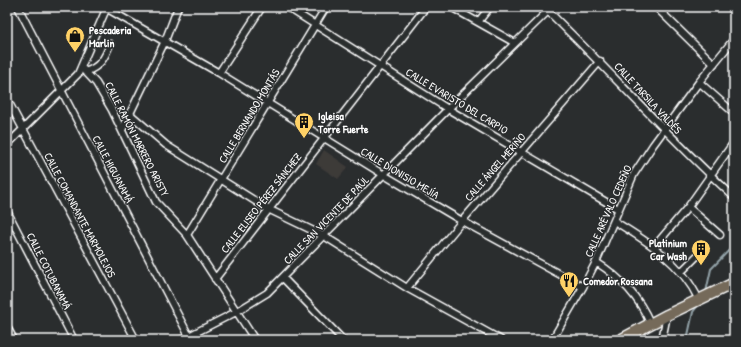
<svg xmlns="http://www.w3.org/2000/svg" width="741" height="347" font-family="'Patrick Hand',sans-serif">
<rect width="100%" height="100%" fill="#2a2d2e"/>
<filter id="ink" filterUnits="userSpaceOnUse"><feTurbulence type="fractalNoise" baseFrequency=".025" numOctaves="2"/><feDisplacementMap in="SourceGraphic" scale="8" xChannelSelector="R" yChannelSelector="G"/><feConvolveMatrix kernelMatrix="1 2 1 2 8 2 1 2 1" color-interpolation-filters="sRGB"/></filter>
<g filter="url(#ink)">
<path fill="#3c3a38" d="M324,150L348,167L338,179L316,164Z"/>
<g fill="none" stroke-linecap="round" stroke-linejoin="round">
<path stroke="#93a3a9" stroke-width="2" d="M706,292L711,269L734,245
M687,340L693,312L699,304"/>
<g stroke="#fff" stroke-width="9">
<path id="street" d="M18,7L191,340
M287,7L448,109L618,209
M451,7L515,43
M656,7L714,64
M106,8L219,73L384,175L462,221L583,287
M548,11C611,72 669,138 734,197
M478,22L490,7
M81,67L96,83L112,110L156,202L187,235L255,340
M85,72C100,67 105,58 110,44
M219,73L262,7
M699,82L734,113
M7,99L136,340
M130,114L166,145L268,209L324,236L407,288L501,340
M122,130L165,41L178,7
M7,145L78,74L107,7
M688,207L720,235
M7,211L74,340
M614,221C647,241 682,263 699,300
M187,235L326,7
M654,247L688,207L734,142
M596,262C620,277 639,297 650,323
M682,271L702,251
M283,278L343,340
M215,279L426,7
M407,288L462,221L600,61
M7,327L14,340
M181,340L236,312L267,293L448,109L552,7
M552,340L583,287L596,262L634,174L653,145L699,82L734,39
M662,340L667,315"/>
</g>
<g stroke="#fff" stroke-width="13">
<path id="primary" d="M620,340L667,315L734,283"/>
</g>
<use href="#street" stroke="#2a2d2e" stroke-width="6"/>
<use href="#primary" stroke="#746a5a" stroke-width="10"/>
</g>
</g>
<defs>
<g id="shop-pin" transform="scale(1)"><path d="M0 17L-7.5 6A9.5 9.5 0 1 1 7.5 6Z" fill="#ffd166" stroke="#2a2d2e"/><path d="M-5-2.5h2.3a2.7 3.5 0 0 1 5.4 0H5L5.5 6h-11ZM-1.5-2.5h3a1.5 2.3 0 0 0-3 0Z" fill="#111"/></g>
<g id="building-pin" transform="scale(1)"><path d="M0 17L-7.5 6A9.5 9.5 0 1 1 7.5 6Z" fill="#ffd166" stroke="#2a2d2e"/><path d="M-4-6H4V6H1V3H-1V6H-4ZM-2.5-4.3h1.7v1.8h-1.7ZM.8-4.3h1.7v1.8H.8ZM-2.5-1h1.7V.8h-1.7ZM.8-1h1.7V.8H.8Z" fill="#111"/></g>
<g id="restaurant-pin" transform="scale(1)"><path d="M0 17L-7.5 6A9.5 9.5 0 1 1 7.5 6Z" fill="#ffd166" stroke="#2a2d2e"/><path d="M-5-6h1v4h1v-4h1v4h1v-4h1v5L-1.5 .5V6h-2V.5L-5-1ZM5-6V6H3V1.5H1.5Q1.5-4 5-6Z" fill="#111"/></g>
</defs>
<g fill-rule="evenodd">
<use href="#shop-pin" x="75" y="36"/>
<use href="#building-pin" x="304" y="122"/>
<use href="#building-pin" x="701" y="249"/>
<use href="#restaurant-pin" x="569" y="281"/>
</g>
<g text-anchor="middle" stroke-width="3" stroke-linejoin="round" paint-order="stroke">
<g font-size="11" font-weight="bold" fill="#fff" stroke="#2a2d2e" text-anchor="start">
<text x="89" y="34">Pescaderia<tspan x="89" dy="13">Marlin</tspan></text>
<text x="318" y="120">Igleisa<tspan x="318" dy="13">Torre Fuerte</tspan></text>
<text x="687" y="247" text-anchor="end">Platinium<tspan x="687" dy="13">Car Wash</tspan></text>
<text x="583" y="285">Comedor Rossana</text>
</g>
<g font-size="11" fill="#fff" stroke="#2a2d2e">
<text transform="translate(648 98) rotate(47)" y="4">CALLE TARSILA VALDÉS</text>
<text transform="translate(457 101) rotate(31)" y="4">CALLE EVARISTO DEL CARPIO</text>
<text transform="translate(249 116) rotate(-59)" y="4">CALLE BERNANDO MONTÁS</text>
<text transform="translate(137 139) rotate(63)" y="4">CALLE RAMÓN MARRERO ARISTY</text>
<text transform="translate(495 167) rotate(-49)" y="4">CALLE ÁNGEL MERIÑO</text>
<text transform="translate(113 169) rotate(62)" y="4">CALLE HIGUANAMÁ</text>
<text transform="translate(400 173) rotate(31)" y="4">CALLE DIONISIO MEJÍA</text>
<text transform="translate(261 203) rotate(-52)" y="4">CALLE ELISEO PÉREZ SÁNCHEZ</text>
<text transform="translate(608 211) rotate(-66)" y="4">CALLE ARÉVALO CEDEÑO</text>
<text transform="translate(80 215) rotate(62)" y="4">CALLE COMANDANTE MARMOLEJOS</text>
<text transform="translate(326 220) rotate(-46)" y="4">CALLE SAN VICENTE DE PAÚL</text>
<text transform="translate(49 271) rotate(63)" y="4">CALLE COTUBANAMÁ</text>
</g>
</g>
<rect width="741" height="347" fill="none" stroke="#2a2d2e" stroke-width="24"/>
<rect x="12" y="12" width="717" height="323" fill="none" stroke="#fff" stroke-width="1.5" filter="url(#ink)"/>
</svg>
